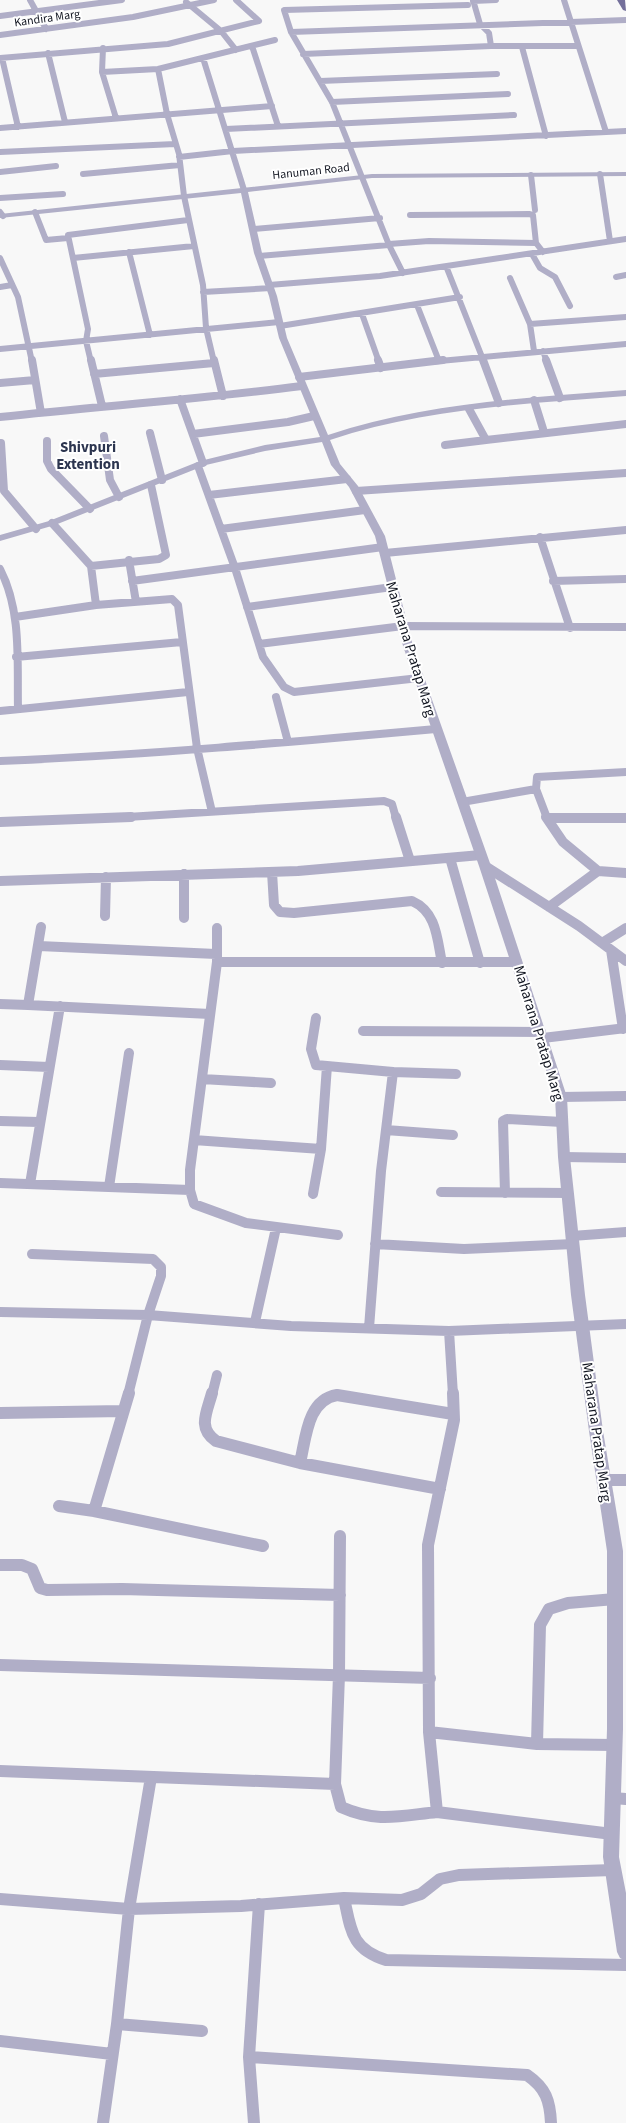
<svg xmlns="http://www.w3.org/2000/svg" width="626" height="2123" font-family="'Source Sans 3',sans-serif">
<rect width="100%" height="100%" fill="#f8f8f8"/>
<g fill="none" stroke-linecap="round" stroke-linejoin="round">
<path stroke="#b0aec7" stroke-width="6" d="M30,0L46,29
M236,0L259,21
M473,0L480,24L489,33L491,46
M564,0L606,132
M473,1L496,0
M186,2L221,31L236,50
M0,16L122,0
M291,32L626,20
M0,35L133,17L214,0
M252,46L278,126
M522,47L546,136
M103,48L102,72L116,118
M48,53L65,122
M303,54L491,46H578
M0,58L168,44L259,21
M2,58L18,127
M203,58L244,190
M158,69L167,114L179,154L184,196L203,285L206,328L214,362
M102,72L158,69L275,40
M320,81L497,74
M332,102L508,94
M0,128L272,106
M226,129L514,115
M0,152L175,144
M179,157L233,151L626,131
M0,172L56,166
M83,174L180,165
M600,174L610,241
M531,175L535,210
M0,198L63,194
M0,212L3,216
M35,212L46,240L68,238
M410,215L529,214L533,215L536,243
M253,229L380,218
M389,244L429,241L536,243L543,252
M389,245L403,273
M129,252L150,335
M532,254L540,268L555,277L570,306
M259,256L389,245L332,102L291,32L284,10L468,5
M0,258L18,297L32,362
M73,258L194,246
M446,266L484,362
M616,277L626,275
M510,278L530,324L534,351
M269,285L380,276L626,239
M0,287L12,285
M203,292L271,288
M417,305L439,361
M362,314L379,362
M530,324L626,317
M280,326L460,297
M0,349L279,322
M543,351L547,362
M91,362L86,341L88,329L68,235L188,220
M429,362L626,344"/>
<path stroke="#b0aec7" stroke-width="8" d="M32,360L41,413
M91,360L102,406
M214,360L223,396
M378,360L381,368
M483,360L499,403
M546,360L560,398
M94,374L214,363
M299,377L443,360
M0,383L35,380
M180,399L203,463
M534,400L544,432
M469,409L486,440L626,424
M0,417C101,406 202,399 302,386
M150,433L162,480
M193,434L288,422L314,416
M104,436L110,480L119,497
M47,441V461L51,469L90,509
M1,443L4,491L36,529
M445,445L486,440
M198,466L235,568L263,657L284,687L294,692L419,678
M356,491L626,473
M209,495L347,479
M52,523L91,566L96,605
M221,529L365,510
M540,537L570,628
M385,553L626,530
M129,560L136,602
M91,566L159,559L166,555L151,485
M0,569C22,611 17,663 18,709
M132,581L383,547
M553,581L626,579
M247,607L392,587
M15,617L96,605L172,599L178,605L197,748L212,812
M259,644L403,626L626,627
M16,657L182,642
M276,697L288,742
M0,711L188,692
M0,761C146,755 291,742 436,729
M462,802L536,789
M111,818L384,801L392,804L396,818
M547,818L536,789L537,777L626,772"/>
<path stroke="#b0aec7" stroke-width="10" d="M396,817L410,861
M546,817L563,842L598,871L626,873
M547,818H626
M0,822L131,817
M450,858L480,963
M485,866L579,926L626,961
M272,872L274,905L280,912L294,913L412,901C437,912 437,939 442,963
M184,874V918
M0,881L298,871L481,855
M549,907L598,871
M105,916L106,877
M41,927L28,1005L210,1014
M217,928V962L190,1170V1190L194,1204L246,1223L338,1235
M602,943L626,928
M39,946L216,954
M611,950L623,1029
M217,962H517
M0,1004L28,1005
M316,1018L311,1049L316,1065L393,1072L456,1074
M363,1031L541,1032
M543,1038L626,1028
M0,1065L49,1067
M202,1079L271,1083
M561,1097L626,1096
M0,1121L39,1122
M386,1130L453,1135
M194,1140L321,1149
M564,1157L626,1158
M0,1183L190,1190
M30,1184L60,1006
M109,1187L129,1053
M441,1192L568,1193
M505,1193L503,1121L507,1119L562,1122
M313,1194L321,1149L327,1066
M572,1236L626,1232
M375,1244L464,1249L573,1244
M32,1254L153,1259L161,1267V1276L148,1315L128,1395
M0,1312L148,1315L291,1326L449,1331L626,1324
M255,1322L276,1228
M369,1328L381,1171L393,1072
M449,1331L453,1395
M212,1395L217,1375"/>
<path stroke="#b0aec7" stroke-width="12" d="M129,1393L94,1511L263,1546
M212,1393C207,1412 197,1428 216,1441L300,1463L440,1489
M453,1393L454,1420L428,1545L429,1732L437,1812L612,1834
M0,1413L123,1411
M300,1463C306,1438 307,1400 337,1395L453,1414
M604,1480H626
M59,1506L94,1511
M340,1536L339,1675L335,1784L341,1807C377,1823 399,1816 437,1812
M0,1565H22L32,1569L40,1588L47,1590L122,1589L340,1595
M0,1665L430,1678
M429,1732L537,1744L614,1745
M537,1744L540,1625L549,1609L568,1603L615,1599
M0,1771L335,1784
M613,1798L626,1799
M344,1898C351,1930 351,1949 386,1960L626,1965
M0,1899L129,1909L241,1906L344,1898L402,1900L421,1894L440,1879L459,1875L613,1870
M117,2024L202,2031
M0,2041L112,2054
M249,2057L527,2075C546,2088 550,2101 551,2123
M103,2123L117,2024L129,1909L151,1777
M254,2123L249,2057L259,1904"/>
<path fill="#b0aec7" fill-rule="evenodd" d="M626,172V176L372,178L248,192L262,253L277,296L287,338L328,435C424,403 526,398 626,390V396C526,404 426,408 330,440L340,464L358,486L385,536L413,646L491,866L567,1097L570,1157L585,1295L603,1431L623,1551V1729L619,1857L626,1893V1961L620,1958L617,1952L603,1857L607,1729V1551L589,1431L571,1295L558,1157L555,1097L479,866L403,646L375,536L349,487L331,465L322,442L265,451L206,465L55,525L0,541V535L49,521L200,461L265,445L320,437L279,338L269,296L254,253L241,193L0,218V214L372,174Z"/>
<path fill="#74709b" fill-rule="evenodd" d="M617,0H625L626,11L623,10Z"/>
</g>
<g text-anchor="middle" stroke-width="4" stroke-linejoin="round" paint-order="stroke">
<g font-size="12" fill="#121621" stroke="#fff">
<text transform="translate(47 18) rotate(-8)" y="4">Kandira Marg</text>
<text transform="translate(311 171) rotate(-6)" y="4">Hanuman Road</text>
</g>
<g font-size="15" font-weight="bold" fill="#2c354f" stroke="#fff">
<text x="88" y="452">Shivpuri<tspan x="88" dy="17">Extention</tspan></text>
</g>
<g font-size="15" fill="#121621" stroke="#fff">
<text transform="translate(411 649) rotate(73)" y="5">Maharana Pratap Marg</text>
<text transform="translate(539 1033) rotate(73)" y="5">Maharana Pratap Marg</text>
<text transform="translate(597 1432) rotate(82)" y="5">Maharana Pratap Marg</text>
</g>
</g>
</svg>
